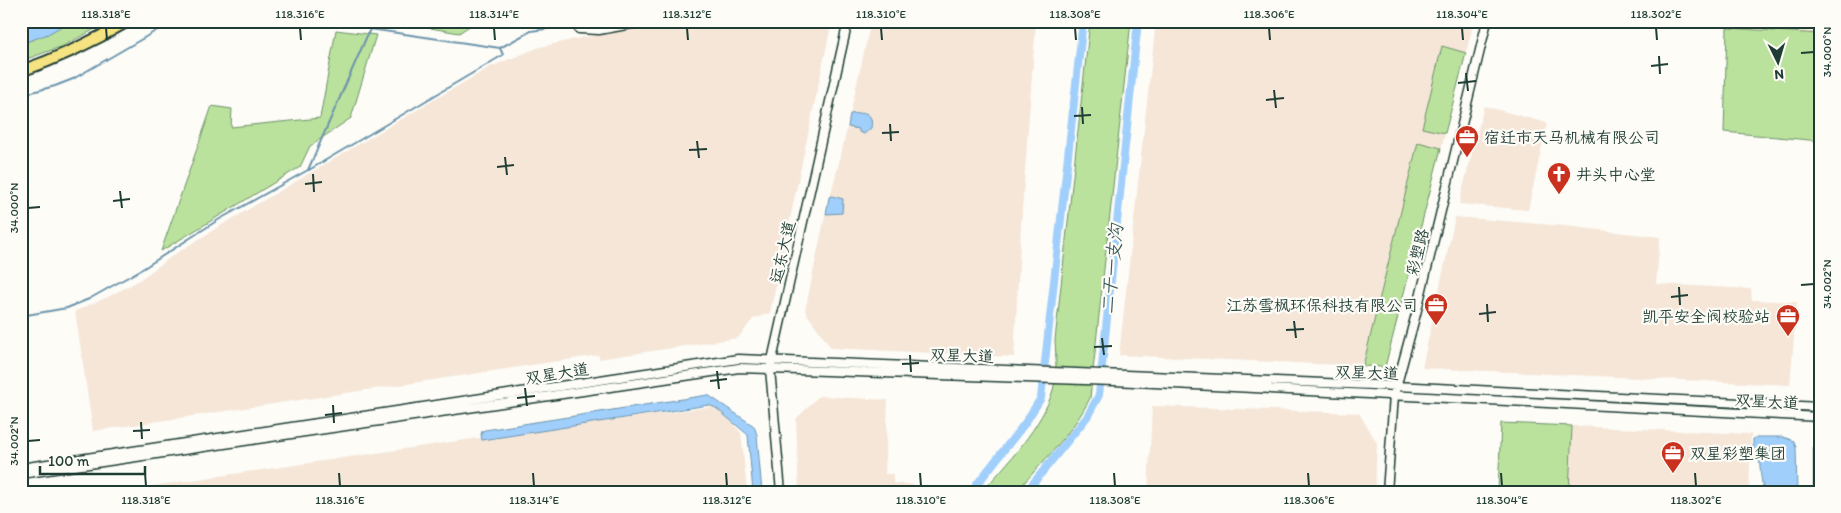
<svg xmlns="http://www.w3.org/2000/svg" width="1841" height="513" font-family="Itim,'LXGW WenKai TC',sans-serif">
<rect width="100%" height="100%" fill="#fdfcf7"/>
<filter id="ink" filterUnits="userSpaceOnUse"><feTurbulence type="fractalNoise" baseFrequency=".02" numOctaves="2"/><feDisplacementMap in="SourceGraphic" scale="10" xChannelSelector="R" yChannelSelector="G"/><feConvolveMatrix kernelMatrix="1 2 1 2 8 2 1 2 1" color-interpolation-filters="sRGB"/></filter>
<g filter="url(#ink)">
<path fill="#f5e6d8" d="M657,21H832L770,313L753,319L738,338L599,359V355L93,431L75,311L108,297L138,281L175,254L215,229L490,67L540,47Z
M871,21H1036L1021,225L1014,357L831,348L805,311L825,216L841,155Z
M1156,21H1474L1385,367L1119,355Z
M1632,21H1820V34L1727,28Z
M1484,106L1547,123L1528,210L1459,204Z
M1455,217L1565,226L1660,237L1656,284L1751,289L1752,300L1797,302L1790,385L1422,368Z
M819,396L888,400L885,474H893V483L941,487L937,492H799L796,419Z
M718,406L741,433L747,492H111L472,439Z
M1152,406L1359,413L1377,443L1375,492H1148Z
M1572,426L1751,434L1749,492H1569Z"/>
<path fill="#bae29d" stroke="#6c9068" d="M21,21H110L63,46L21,61Z
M420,21H477L459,33L419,26Z
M1090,21H1131L1090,398C1074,432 1041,463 1016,492H982C1006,465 1043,425 1053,390C1057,375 1056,356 1055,340Z
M1727,28L1820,34V141L1724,132Z
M336,30L376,35L351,118L310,146L300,167L161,251L212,106L232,109L231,127L320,118Z
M1442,46L1466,53L1445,133L1422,128Z
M1418,142L1441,148L1385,367L1363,366Z
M1501,423L1572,426L1569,492H1498Z"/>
<path fill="#a1cffc" stroke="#6d95ac" d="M21,21H71L48,34L21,44Z
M865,113C872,116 872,121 871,128L864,134L859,132V129L848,127L850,114Z
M832,196L843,199L842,213L826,214L829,197Z
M708,395L754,426L757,435L762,492H753L748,435L716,408L709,405L482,440L481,435L482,431L485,430Z
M1757,437H1783L1794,441L1796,448L1797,492H1765C1758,479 1763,454 1753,447V439Z"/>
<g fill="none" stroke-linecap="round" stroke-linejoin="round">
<path stroke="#6d95ac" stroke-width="2" d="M21,95L55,86L73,79L173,21
M309,170L503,55L500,48
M21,316L67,308L89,299L144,268L218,220L308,170L370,29L500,48L531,31L603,21"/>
<path stroke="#a1cffc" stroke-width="8" d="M971,492L1025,423L1041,398L1083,21
M1026,492L1087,417L1099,395L1138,21"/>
<g stroke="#1f3d34" stroke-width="11">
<path id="minor" d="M579,29L599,30L648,21
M21,468L738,359L1396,386L1820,407
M21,474L739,368L1114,381L1820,417
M781,492L770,369L848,21
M1387,492L1394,395L1416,314L1487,21"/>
</g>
<g stroke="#1f3d34" stroke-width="14">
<path id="major" d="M21,71C59,58 94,41 128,21
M1820,492V409"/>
</g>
<use href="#minor" stroke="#fdfcf7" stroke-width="8"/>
<use href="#major" stroke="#f5e382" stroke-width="10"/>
</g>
</g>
<path fill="none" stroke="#1f3d34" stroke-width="2" d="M106,28L107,40M300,28L301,40M494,28L495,40M687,28L688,40M881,28L882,40M1075,28L1076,40M1269,28L1270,40M1462,28L1463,40M1656,28L1657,40M1801,53L1814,52M1659,56L1660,74M1651,66L1668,64M1466,73L1468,91M1458,83L1476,81M1274,90L1276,108M1266,100L1284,98M1082,107L1083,124M1074,116L1091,115M890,124L891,141M882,133L899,132M697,141L699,158M689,150L707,149M505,157L507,175M497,167L514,165M313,174L314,192M305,184L322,182M120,191L122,208M113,201L130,199M28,208L40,207M1801,285L1814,284M1679,287L1680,305M1671,297L1688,295M1487,304L1488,322M1479,314L1496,312M1294,321L1296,338M1286,330L1304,329M1102,338L1104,355M1094,347L1112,346M910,355L911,372M902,364L919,363M717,371L719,389M710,381L727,379M525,388L527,406M517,398L535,396M333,405L334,423M325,415L342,413M141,422L142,439M133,431L150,430M28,441L40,440M145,473L146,486M339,473L340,486M533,473L534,486M726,473L727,486M920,473L921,486M1114,473L1115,486M1308,473L1309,486M1501,473L1502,486M1695,473L1696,486"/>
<defs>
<g id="office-pin" transform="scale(1.25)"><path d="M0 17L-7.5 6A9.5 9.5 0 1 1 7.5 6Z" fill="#c8321e" stroke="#fdfcf7"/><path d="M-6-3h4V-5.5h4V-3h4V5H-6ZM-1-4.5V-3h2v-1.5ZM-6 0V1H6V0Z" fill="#fff"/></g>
<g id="church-pin" transform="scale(1.25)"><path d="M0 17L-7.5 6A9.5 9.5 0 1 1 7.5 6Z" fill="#c8321e" stroke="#fdfcf7"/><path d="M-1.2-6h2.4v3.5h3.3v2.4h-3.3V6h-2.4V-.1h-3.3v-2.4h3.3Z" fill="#fff"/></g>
</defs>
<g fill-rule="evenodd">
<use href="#office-pin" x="1467" y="137"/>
<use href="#church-pin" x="1559" y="174"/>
<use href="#office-pin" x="1436" y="305"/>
<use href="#office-pin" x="1788" y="316"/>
<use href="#office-pin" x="1673" y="453"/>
</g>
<g text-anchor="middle" stroke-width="4.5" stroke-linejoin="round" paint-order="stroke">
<g font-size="16" fill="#1f3d34" stroke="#fdfcf7" text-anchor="start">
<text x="1484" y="143">宿迁市天马机械有限公司</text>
<text x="1576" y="180">井头中心堂</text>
<text x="1418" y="311" text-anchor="end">江苏雪枫环保科技有限公司</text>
<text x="1770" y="322" text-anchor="end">凯平安全阀校验站</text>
<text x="1690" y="459">双星彩塑集团</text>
</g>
<g font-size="16" fill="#1f3d34" stroke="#fdfcf7">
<text transform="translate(782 252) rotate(-77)" y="6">运东大道</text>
<text transform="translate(1417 252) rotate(-76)" y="6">彩塑路</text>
<text transform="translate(962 355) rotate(2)" y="6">双星大道</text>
<text transform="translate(1367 372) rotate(2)" y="6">双星大道</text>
<text transform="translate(557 373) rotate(-9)" y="6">双星大道</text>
<text transform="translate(1767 401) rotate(3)" y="6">双星大道</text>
</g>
<g font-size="18" font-style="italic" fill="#395a5c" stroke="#fdfcf7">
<text transform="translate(1112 269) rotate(-84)" y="6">二干一支沟</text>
</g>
</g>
<rect width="1841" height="513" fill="none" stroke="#fdfcf7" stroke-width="55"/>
<g transform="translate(1778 62) rotate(175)" stroke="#fdfcf7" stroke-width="4" paint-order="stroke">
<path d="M0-4L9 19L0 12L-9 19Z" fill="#1f3d34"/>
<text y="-8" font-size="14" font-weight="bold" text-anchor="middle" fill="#1f3d34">N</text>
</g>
<path d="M40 466v8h105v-8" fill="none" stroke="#1f3d34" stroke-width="2.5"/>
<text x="48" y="466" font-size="15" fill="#1f3d34" stroke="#fdfcf7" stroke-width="4" paint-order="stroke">100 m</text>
<rect x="28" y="28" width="1786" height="458" fill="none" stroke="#1f3d34" stroke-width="2"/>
<g font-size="12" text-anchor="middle" fill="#1f3d34">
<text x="106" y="18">118.318°E</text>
<text x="300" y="18">118.316°E</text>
<text x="494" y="18">118.314°E</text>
<text x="687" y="18">118.312°E</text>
<text x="881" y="18">118.310°E</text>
<text x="1075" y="18">118.308°E</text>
<text x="1269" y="18">118.306°E</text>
<text x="1462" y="18">118.304°E</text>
<text x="1656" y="18">118.302°E</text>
<text transform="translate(1827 52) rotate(-90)" y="4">34.000°N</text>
<text transform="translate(14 208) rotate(-90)" y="4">34.000°N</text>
<text transform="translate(1827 284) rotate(-90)" y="4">34.002°N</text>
<text transform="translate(14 441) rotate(-90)" y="4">34.002°N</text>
<text x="146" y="504">118.318°E</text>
<text x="340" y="504">118.316°E</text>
<text x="534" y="504">118.314°E</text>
<text x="727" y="504">118.312°E</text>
<text x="921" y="504">118.310°E</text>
<text x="1115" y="504">118.308°E</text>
<text x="1309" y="504">118.306°E</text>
<text x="1502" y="504">118.304°E</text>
<text x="1696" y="504">118.302°E</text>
</g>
</svg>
